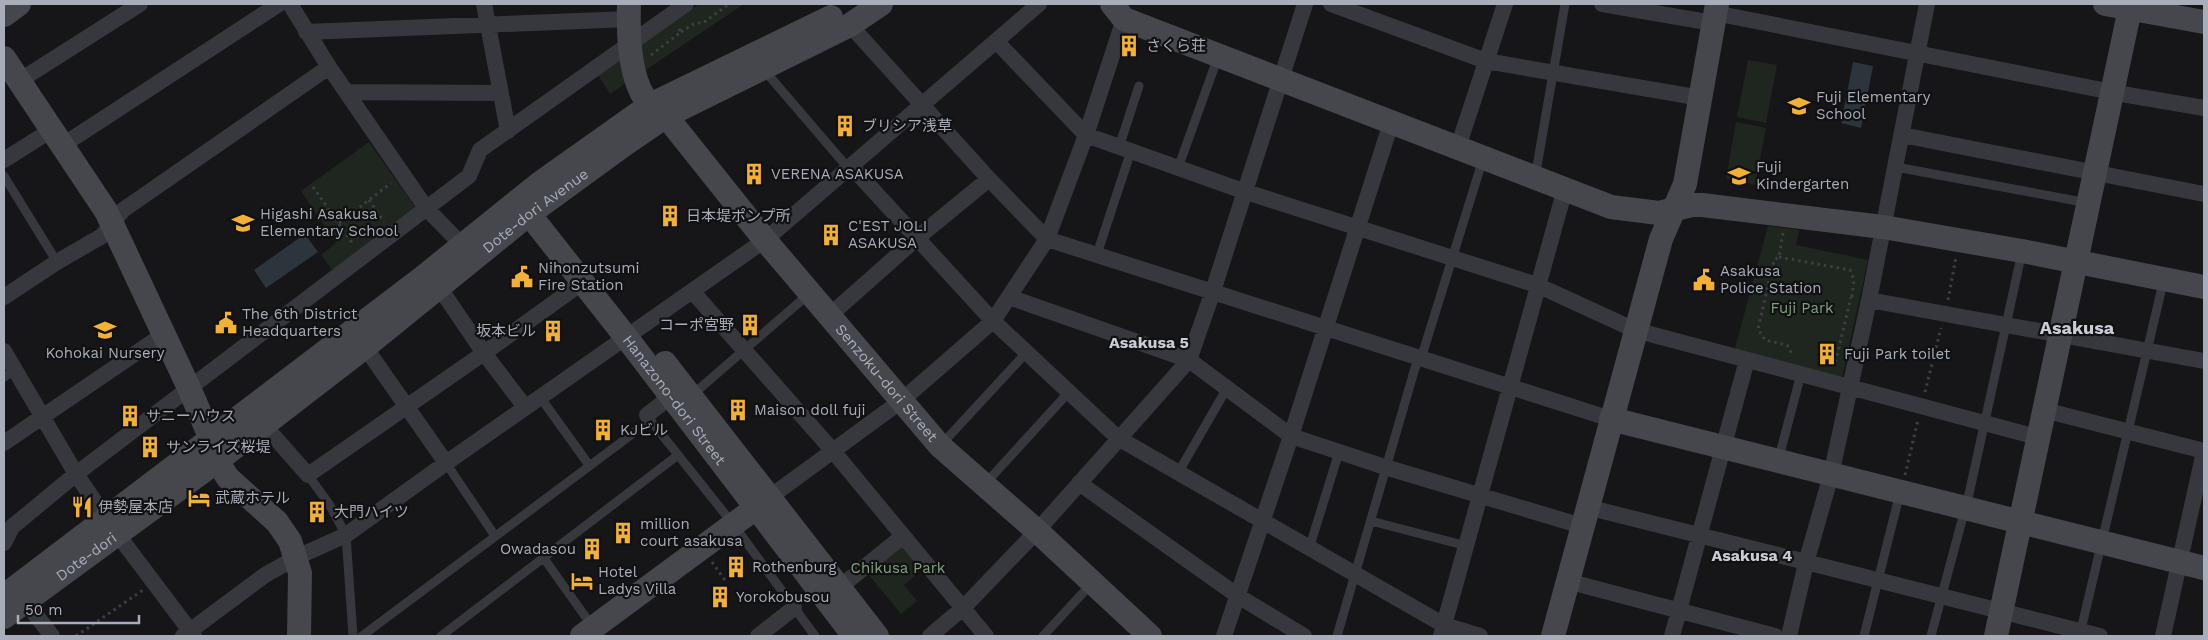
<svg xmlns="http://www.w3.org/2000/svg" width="2208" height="640" font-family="'Work Sans','Noto Sans JP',sans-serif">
<rect width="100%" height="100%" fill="#161618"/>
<path fill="#1e261f" d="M699,4H744L610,94L598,75Z
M1748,60L1777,65L1766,123L1737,117Z
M1736,122L1766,128L1755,185L1726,179Z
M369,142L415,207L332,270L321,255L336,243L301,191Z
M1768,226L1799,230L1796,245L1868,260L1842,378L1734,352Z
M901,544L923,569L904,585L917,601L901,614L867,573Z"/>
<path fill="#2c353c" d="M1853,62L1873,66L1861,128L1841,123Z
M305,234L318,252L266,288L254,270Z"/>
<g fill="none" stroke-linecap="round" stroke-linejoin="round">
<path stroke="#3d3f44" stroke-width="3" stroke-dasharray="2.5 4" stroke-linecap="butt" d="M681,32L695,23H703L729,4
M651,55L681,32L678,27
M313,187L353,244
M369,200L384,222
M339,223L391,183
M1783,233L1779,257L1774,260L1758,329L1765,340L1787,345L1793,356
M1779,257L1850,270L1854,280L1852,297
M1948,300L1956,257
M1829,365L1836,360L1851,297
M1925,392L1941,328
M1905,475L1918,420
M712,562L727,583
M76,636L143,590"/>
<path stroke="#37383d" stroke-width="9" d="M764,70L843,162L851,166
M1119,147L1139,86
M1896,167L2088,203
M1178,168L1218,57
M4,176L57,262
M1535,178L1565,4
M1097,254L1131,151
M4,377L15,370
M691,396L810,293
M540,397L589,465
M647,416L733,524L815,636
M940,446L1027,352
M1778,461L1801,374
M446,463L495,536
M1178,473L1227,388
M308,475L329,504L346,535L353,636
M985,484L1069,392
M1371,521L1467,546
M1309,549L1339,452
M543,557L592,626
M2080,634L2164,279
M362,636L651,420
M441,636L678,455
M1043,636L1092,583
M1337,636L1415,368L1424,349L1483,159
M1864,636L1900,493
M1931,636L1969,494L2022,252"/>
<path stroke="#37383d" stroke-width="16" d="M290,4L329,67L426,208L462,245
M484,4L508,131
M1331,4L1486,61L1701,98
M1602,4L1713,23
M1715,13L2122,94L2204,108
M850,25L989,179L1047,239L1611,419
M306,32L629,19
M996,41L1086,135L1243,191L1537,285L1635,330L2037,437
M19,81L140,4
M347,92L501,93
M1902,135L2204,194
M63,145L279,4
M1454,148L1461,138L1505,4
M4,160L53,129
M851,166L993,321L1118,438L1444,625L1480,636
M439,287L484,353L525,407
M692,291L833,451L986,636
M4,297L57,262L102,236L123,210L329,67
M1009,297L1189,360L1291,436L1385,467L1582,526
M1869,300L2204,361
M829,316L917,238L989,179
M365,347L446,463
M4,351L76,474L106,518
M2044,410L2204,451
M647,415L670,397
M264,425L308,475L484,353L583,282
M4,443L164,334
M1079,483L1238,596L1304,636
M770,497L901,401L993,321L1047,239L1086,135L1124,19
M1587,507L2100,636
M118,535L194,636
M4,543L12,527L76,474L469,176L480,150L686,4
M1567,581L1775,636
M840,587L903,536
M17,598L25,601L52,636
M183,636L265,575L297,557L346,535L446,463L765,240L1039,4
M758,636L794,608
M930,636L963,608L1037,531L1189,360L1213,291L1305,4
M1224,636L1291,436L1391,123
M1441,636L1565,189
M1672,636L1747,360
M1789,636L1806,563L1831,475L1869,300L1927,4
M2163,636L2204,452"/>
<g stroke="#45474d" stroke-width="24">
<path id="s1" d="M629,4C628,33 629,83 650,105C654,109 661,113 666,116L765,240L940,446L1037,531L1150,636"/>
<path d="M1112,4L1124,19L1611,207L1659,213L1692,205H1702L1883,227L2022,251L2204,287"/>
<path d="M2105,4L2204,22"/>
<path d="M4,15L19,4"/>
<path d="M4,58L106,211L189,388L211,439L217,461L228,478L277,522L290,541L300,573L299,636"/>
<path id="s2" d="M529,214L626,337L854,636"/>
<path d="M665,363L877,636"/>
<path d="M1611,419L2204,568"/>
<path d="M4,596L422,278L540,183L650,105L831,17"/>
<path id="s3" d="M4,617L217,461L365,347L529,214L625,144L666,116L850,25L881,4"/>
<path d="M582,636L768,499"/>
<path d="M1553,636L1661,239L1685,184L1717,4"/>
<path d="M1996,636L2131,4"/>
</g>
</g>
<defs>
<g id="building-bare" transform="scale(1.725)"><path d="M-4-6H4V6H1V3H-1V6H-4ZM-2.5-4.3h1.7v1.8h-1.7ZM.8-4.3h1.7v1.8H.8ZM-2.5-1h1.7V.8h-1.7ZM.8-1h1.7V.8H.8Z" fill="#f2b134" stroke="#111113" stroke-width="2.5" paint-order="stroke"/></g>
<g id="school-bare" transform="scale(1.725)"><path d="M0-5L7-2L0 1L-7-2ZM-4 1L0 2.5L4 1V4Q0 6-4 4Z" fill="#f2b134" stroke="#111113" stroke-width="2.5" paint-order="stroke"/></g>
<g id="civic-bare" transform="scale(1.725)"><path d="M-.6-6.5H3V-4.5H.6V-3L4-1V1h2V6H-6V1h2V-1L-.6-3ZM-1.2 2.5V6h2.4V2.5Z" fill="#f2b134" stroke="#111113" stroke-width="2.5" paint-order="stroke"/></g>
<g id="hotel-bare" transform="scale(1.725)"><path d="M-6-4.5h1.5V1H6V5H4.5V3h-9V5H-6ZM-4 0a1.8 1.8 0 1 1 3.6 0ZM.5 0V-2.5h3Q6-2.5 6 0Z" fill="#f2b134" stroke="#111113" stroke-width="2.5" paint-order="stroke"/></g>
<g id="restaurant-bare" transform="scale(1.725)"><path d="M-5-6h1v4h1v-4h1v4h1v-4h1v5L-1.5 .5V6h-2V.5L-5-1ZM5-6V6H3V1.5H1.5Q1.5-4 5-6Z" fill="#f2b134" stroke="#111113" stroke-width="2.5" paint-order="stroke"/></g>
</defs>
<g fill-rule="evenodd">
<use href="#building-bare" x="1129" y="46"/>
<use href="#school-bare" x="1799" y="106"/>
<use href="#building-bare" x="845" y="126"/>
<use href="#building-bare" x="754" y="174"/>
<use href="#school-bare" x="1739" y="176"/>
<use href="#building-bare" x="670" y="216"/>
<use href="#school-bare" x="243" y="223"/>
<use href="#building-bare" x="831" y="235"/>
<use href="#civic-bare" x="522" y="277"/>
<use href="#civic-bare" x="1704" y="280"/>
<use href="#civic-bare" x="226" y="323"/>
<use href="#building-bare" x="750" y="325"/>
<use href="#school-bare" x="105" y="330"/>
<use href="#building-bare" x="553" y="331"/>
<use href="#building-bare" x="1827" y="354"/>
<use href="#building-bare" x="738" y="410"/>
<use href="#building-bare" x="130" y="416"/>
<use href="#building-bare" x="603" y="430"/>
<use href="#building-bare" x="150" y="447"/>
<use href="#hotel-bare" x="199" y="498"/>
<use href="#restaurant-bare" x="82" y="507"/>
<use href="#building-bare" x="317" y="512"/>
<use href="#building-bare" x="623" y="533"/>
<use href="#building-bare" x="592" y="549"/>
<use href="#building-bare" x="736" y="567"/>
<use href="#hotel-bare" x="582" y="581"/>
<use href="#building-bare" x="720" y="597"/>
</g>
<g text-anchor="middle" stroke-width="4.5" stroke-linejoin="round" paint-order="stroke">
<g font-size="15" fill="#a8adb8" stroke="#111113" text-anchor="start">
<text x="1146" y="51">さくら荘</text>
<text x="1816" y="102">Fuji Elementary<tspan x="1816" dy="17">School</tspan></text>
<text x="862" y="131">ブリシア浅草</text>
<text x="1756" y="172">Fuji<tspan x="1756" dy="17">Kindergarten</tspan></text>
<text x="771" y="179">VERENA ASAKUSA</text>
<text x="260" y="219">Higashi Asakusa<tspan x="260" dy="17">Elementary School</tspan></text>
<text x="686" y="221">日本堤ポンプ所</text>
<text x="848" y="231">C'EST JOLI<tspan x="848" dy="17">ASAKUSA</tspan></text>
<text x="538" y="273">Nihonzutsumi<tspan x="538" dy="17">Fire Station</tspan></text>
<text x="1720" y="276">Asakusa<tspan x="1720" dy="17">Police Station</tspan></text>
<text x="242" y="319">The 6th District<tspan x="242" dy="17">Headquarters</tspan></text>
<text x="734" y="330" text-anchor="end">コーポ宮野</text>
<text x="536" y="336" text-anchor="end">坂本ビル</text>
<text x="105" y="358" text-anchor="middle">Kohokai Nursery</text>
<text x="1844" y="359">Fuji Park toilet</text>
<text x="754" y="415">Maison doll fuji</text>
<text x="146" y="421">サニーハウス</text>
<text x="620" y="435">KJビル</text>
<text x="166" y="452">サンライズ桜堤</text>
<text x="215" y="503">武蔵ホテル</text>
<text x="98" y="512">伊勢屋本店</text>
<text x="334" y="517">大門ハイツ</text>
<text x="640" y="529">million<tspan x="640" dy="17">court asakusa</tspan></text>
<text x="576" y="554" text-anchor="end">Owadasou</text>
<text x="752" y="572">Rothenburg</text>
<text x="598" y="577">Hotel<tspan x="598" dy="17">Ladys Villa</tspan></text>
<text x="736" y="602">Yorokobusou</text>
</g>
<g font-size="15" fill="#a8adb8" stroke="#111113">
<text dy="5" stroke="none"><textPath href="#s3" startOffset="669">Dote-dori Avenue</textPath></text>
<text dy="5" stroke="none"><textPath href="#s1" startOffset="471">Senzoku-dori Street</textPath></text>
<text dy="5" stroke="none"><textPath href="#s2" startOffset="236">Hanazono-dori Street</textPath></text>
<text dy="5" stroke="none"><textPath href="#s3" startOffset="102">Dote-dori</textPath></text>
</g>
<g font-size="15" fill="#7fa381" stroke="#111113">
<text x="1802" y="313">Fuji Park</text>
<text x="898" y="573">Chikusa Park</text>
</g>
<g font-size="16" font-weight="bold" fill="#c9ccd4" stroke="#111113">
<text x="1149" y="348">Asakusa 5</text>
<text x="1752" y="561">Asakusa 4</text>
</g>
<g font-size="18" font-weight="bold" fill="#c9ccd4" stroke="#111113">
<text x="2077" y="334">Asakusa</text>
</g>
</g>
<rect width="2208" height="640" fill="none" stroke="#a8adb8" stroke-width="10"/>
<path d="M18 615v8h121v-8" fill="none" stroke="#a8adb8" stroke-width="2.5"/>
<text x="25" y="615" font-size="15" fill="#a8adb8" stroke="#111113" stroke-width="4" paint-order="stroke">50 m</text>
</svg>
